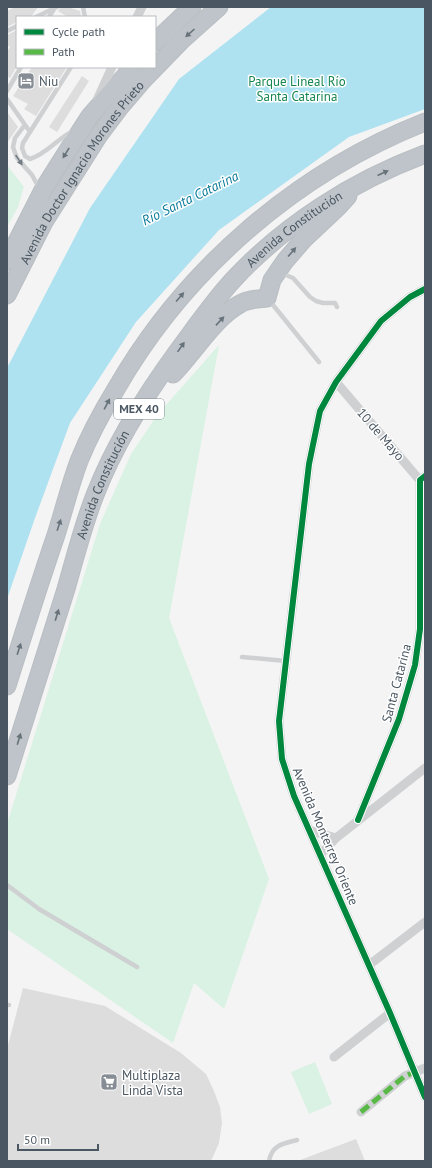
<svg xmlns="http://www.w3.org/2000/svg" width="432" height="1168" font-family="'PT Sans',sans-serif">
<rect width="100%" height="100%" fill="#f4f4f4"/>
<path fill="#d9f2e3" d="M7,165L24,187L18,207L7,227Z
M219,345L169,618L269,879L224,1009L194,983L173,1043L7,929V824L100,524L131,454L158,414Z
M315,1062L332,1104L309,1114L291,1072Z"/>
<path fill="#aee2f0" d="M271,7H425V109L349,137L219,230L136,322L70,423L35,518L7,599V368L90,208L179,79Z"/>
<path fill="#ddddde" d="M15,7H38L31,17H17V22L7,27V11Z
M61,7H68L80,11L81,17H68L58,11Z
M17,30V66L10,78L7,76V52L10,47L7,45V35Z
M32,67H67L36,116L24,109L28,104L13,96Z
M82,76L89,81L57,132L49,127Z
M7,112L18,127L7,143Z
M23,988L105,1006L181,1053L206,1074L214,1091L220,1107L222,1123L219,1143L211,1161H7V1049Z
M356,1139L365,1161H300V1160Z"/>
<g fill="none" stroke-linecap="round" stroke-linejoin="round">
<g stroke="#b9bec3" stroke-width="19">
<g id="highway">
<path d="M155,42L192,7"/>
<path d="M7,261L44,188L68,150L90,116L133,67"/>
<path id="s1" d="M7,295L44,222L99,135L120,107L144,79L181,41L219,7"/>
<path d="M173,374C193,354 215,317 240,304C248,299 258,299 267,298L272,280L285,261L304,239L338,207L348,196"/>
<path d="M7,686C23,635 39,585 56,535C64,510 70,485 79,461C89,436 102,412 116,389C185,269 296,173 425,122"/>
<path id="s2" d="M7,776C27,714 46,651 66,589C75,558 83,525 95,495C115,443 145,396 177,352C195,328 212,303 233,280C285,224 353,181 425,154"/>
</g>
</g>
<path stroke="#ced0d2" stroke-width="4.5" d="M83,7L85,17
M36,17L57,7
M49,17L54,9
M7,31L17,26
M71,67L23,143L22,148L25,156L30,159C47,154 58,138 73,131
M7,91L21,67
M7,99L30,132
M24,126L15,138L13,147L17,158L32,175L39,188
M281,273L293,278L310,297L316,301L323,303H335L337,307
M269,300L319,362
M242,657L286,661
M7,885L39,909L137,967
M7,1005H9
M269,1161C272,1145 282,1144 297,1140"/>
<path stroke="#ced0d2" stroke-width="9" d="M137,17L142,7
M97,100L112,67
M425,289L410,297L381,321L336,382L320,411L309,464L279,721L282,759L294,796L390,1013L425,1097
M336,382L423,484
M358,820L399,719L415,665L420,629V480L425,476
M309,830L336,838
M320,855L336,838L425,768
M369,965L425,922
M334,1057L390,1013
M361,1112L405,1076L425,1068"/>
<use href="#highway" stroke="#bec4c9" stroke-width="17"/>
<path stroke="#58b947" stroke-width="5" stroke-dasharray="10 5" stroke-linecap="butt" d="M361,1112L405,1076L415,1072"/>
<g stroke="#fff" stroke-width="8">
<path id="cycleway" d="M425,289L410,297L381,321L336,382L320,411L309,464L279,721L282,759L294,796L390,1013L425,1097
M358,820L399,719L415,665L420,629V480L425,476"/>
</g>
<use href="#cycleway" stroke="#00873e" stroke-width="6"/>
</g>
<defs><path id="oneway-solid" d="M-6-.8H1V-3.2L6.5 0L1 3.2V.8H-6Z"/></defs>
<g fill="#67727b">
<use href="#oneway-solid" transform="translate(190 33) rotate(138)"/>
<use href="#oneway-solid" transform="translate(66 153) rotate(122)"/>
<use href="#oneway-solid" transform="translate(383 173) rotate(-25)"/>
<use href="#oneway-solid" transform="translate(292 252) rotate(-49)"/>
<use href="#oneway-solid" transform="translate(180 297) rotate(-49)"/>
<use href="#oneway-solid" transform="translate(220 321) rotate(-47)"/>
<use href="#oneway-solid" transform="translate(181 347) rotate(-55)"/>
<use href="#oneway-solid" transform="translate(107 404) rotate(-62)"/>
<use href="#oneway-solid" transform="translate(59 525) rotate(-72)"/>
<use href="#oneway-solid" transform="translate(57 615) rotate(-73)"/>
<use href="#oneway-solid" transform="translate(19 649) rotate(-72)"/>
<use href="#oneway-solid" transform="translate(19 739) rotate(-73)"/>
</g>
<use fill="#727b83" href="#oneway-solid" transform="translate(19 160) rotate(56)"/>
<defs>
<g id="hotel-square" transform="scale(0.9)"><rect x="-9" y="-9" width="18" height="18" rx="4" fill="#868d94" stroke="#fff"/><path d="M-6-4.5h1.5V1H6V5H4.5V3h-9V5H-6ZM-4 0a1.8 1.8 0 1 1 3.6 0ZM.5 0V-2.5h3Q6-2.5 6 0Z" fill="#fff"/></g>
<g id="supermarket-square" transform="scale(0.9)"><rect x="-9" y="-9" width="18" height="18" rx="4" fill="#868d94" stroke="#fff"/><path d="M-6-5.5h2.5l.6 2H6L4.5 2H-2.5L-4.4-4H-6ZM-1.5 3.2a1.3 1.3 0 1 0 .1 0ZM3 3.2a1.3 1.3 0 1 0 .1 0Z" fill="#fff"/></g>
</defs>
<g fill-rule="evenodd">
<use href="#hotel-square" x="26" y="81"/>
<use href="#supermarket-square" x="109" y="1082"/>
</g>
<g text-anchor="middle" stroke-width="3" stroke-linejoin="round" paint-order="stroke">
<rect fill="#fff" stroke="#808990" stroke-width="1" x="114" y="399" width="50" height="20" rx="3"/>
<g font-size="12" font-weight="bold" fill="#4a5661">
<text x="139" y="413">MEX 40</text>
</g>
<g font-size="13" fill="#4a5661" stroke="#fff" text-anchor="start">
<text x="39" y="86">Niu</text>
<text x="122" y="1080">Multiplaza<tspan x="122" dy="15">Linda Vista</tspan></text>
</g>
<g font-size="13" fill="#17864f" stroke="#fff">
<text x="297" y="86">Parque Lineal Río<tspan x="297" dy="15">Santa Catarina</tspan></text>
</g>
<g font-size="13" fill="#4a5661" stroke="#fff">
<text dy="5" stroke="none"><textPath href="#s1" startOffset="144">Avenida Doctor Ignacio Morones Prieto</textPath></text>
<text dy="5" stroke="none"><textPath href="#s2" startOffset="631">Avenida Constitución</textPath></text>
<text transform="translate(381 434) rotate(49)" y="5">10 de Mayo</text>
<text dy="5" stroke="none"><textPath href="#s2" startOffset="307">Avenida Constitución</textPath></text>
<text transform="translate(396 683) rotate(-75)" y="5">Santa Catarina</text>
<text transform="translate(326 836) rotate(67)" y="5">Avenida Monterrey Oriente</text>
</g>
<g font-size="14" font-style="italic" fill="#0c7c9b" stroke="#fff">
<text transform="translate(190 198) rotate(-26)" y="5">Río Santa Catarina</text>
</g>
</g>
<rect width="432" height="1168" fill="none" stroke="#4a5661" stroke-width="16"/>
<rect x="16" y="16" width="140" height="52" fill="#ffffff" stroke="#b7bbc0"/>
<rect x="24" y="29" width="20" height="6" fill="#00873e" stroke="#b7bbc0"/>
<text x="52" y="36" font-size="12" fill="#4a5661">Cycle path</text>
<rect x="24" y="49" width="20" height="6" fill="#58b947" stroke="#b7bbc0"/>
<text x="52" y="56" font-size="12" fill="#4a5661">Path</text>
<path d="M18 1144v6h80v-6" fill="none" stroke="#4a5661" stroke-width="2"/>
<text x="24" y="1144" font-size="12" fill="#4a5661" stroke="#ffffff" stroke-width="3" paint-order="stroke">50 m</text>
</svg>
